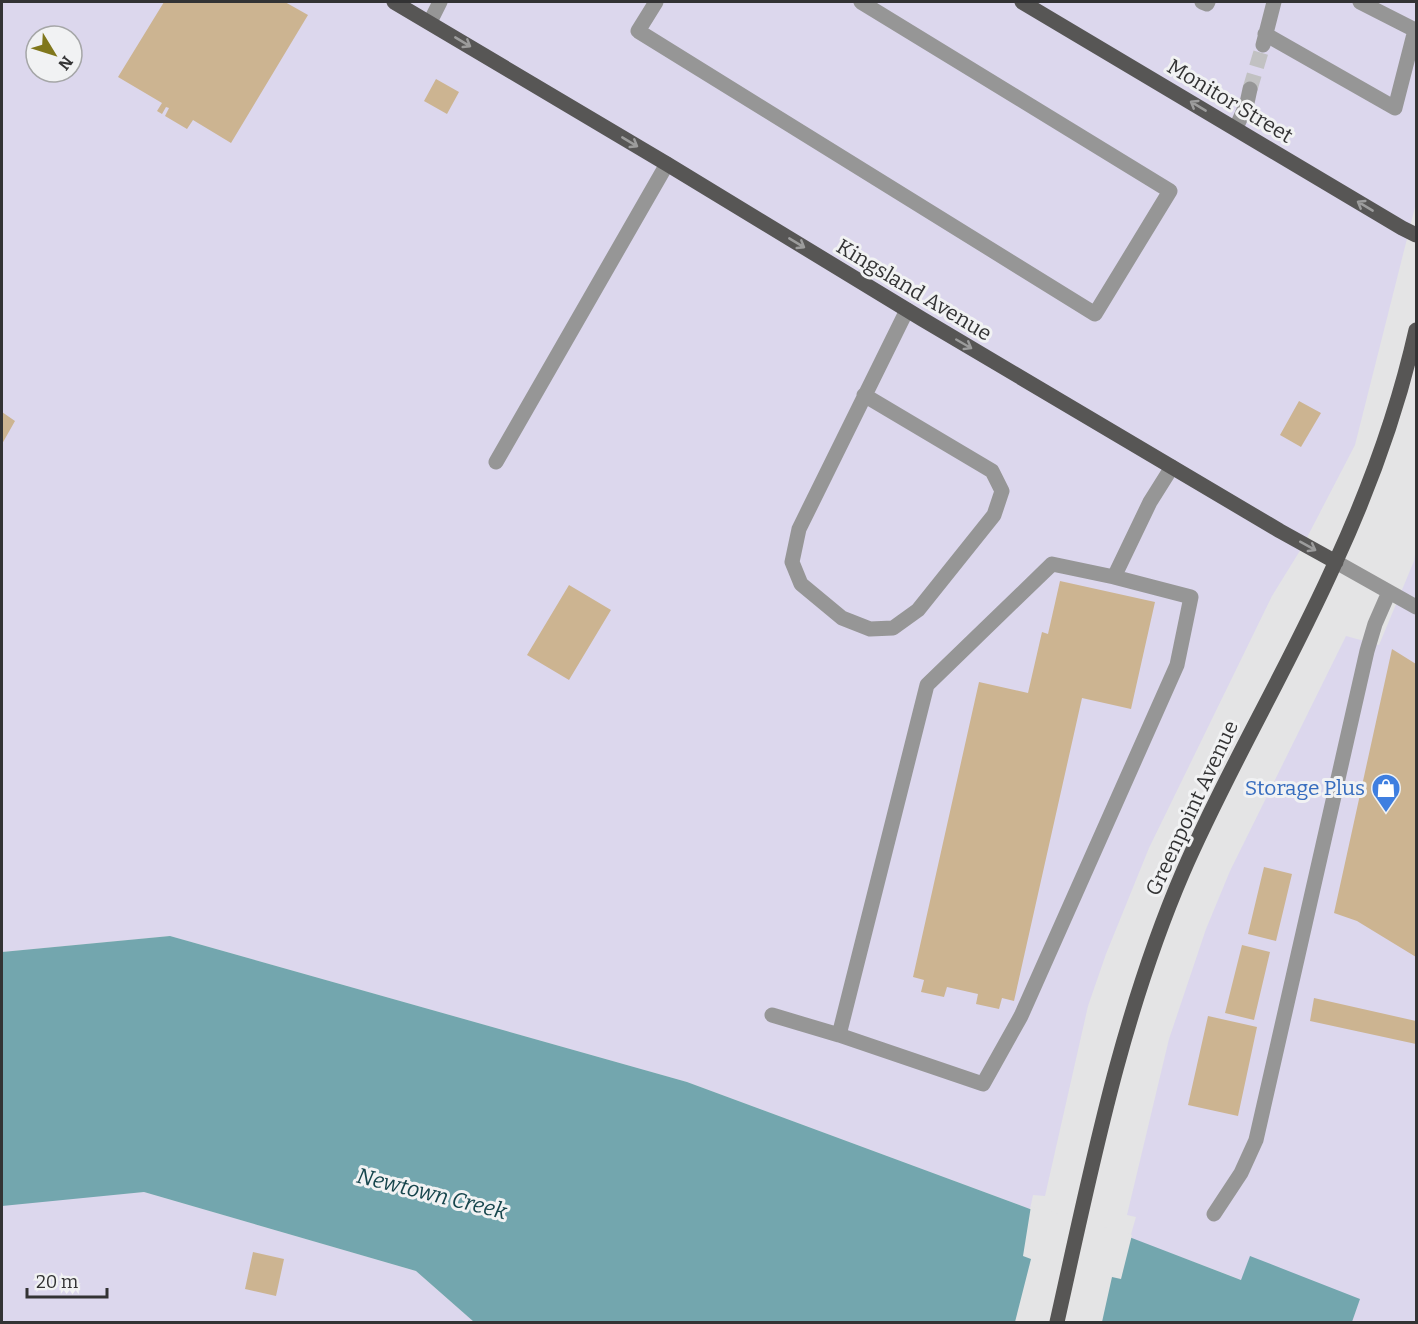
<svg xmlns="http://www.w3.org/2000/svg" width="1418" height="1324" font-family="Bitter,serif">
<rect width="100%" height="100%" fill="#e4e4e5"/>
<path fill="#dcd7ed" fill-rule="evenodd" d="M2,2H1416V203L1355,445L1301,549L1272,596L1149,848L1106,954L1088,1006L1045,1196L1033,1195L1030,1209L687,1082L170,936L2,952ZM36,36H72V72H36Z
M1416,549V1322H1352L1359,1300L1250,1257L1242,1280L1130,1238L1136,1217L1127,1215L1169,1039L1206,929L1230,871L1346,636L1379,645L1414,561Z
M144,1192L416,1271L474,1322H2V1204Z"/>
<path fill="#73a6ae" d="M170,936L687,1082L1030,1209L1124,1235L1241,1280L1250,1256L1360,1299L1352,1322H474L416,1271L144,1192L2,1206V952Z"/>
<path fill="#e4e4e5" d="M1031,1206L1132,1235L1121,1279L1112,1277L1102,1322H1015L1031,1259L1023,1256Z"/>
<path fill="#ccb491" d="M164,2H285L308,15L231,143L193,120L187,129L165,116L169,108L166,107L162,114L157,111L162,103L118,77Z
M436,79L459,92L447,114L424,101Z
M1299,401L1321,413L1301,447L1280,435Z
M2,412L15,421L2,444Z
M1060,581L1155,602L1131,709L1082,698L1014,1001L1002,998L999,1009L976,1004L978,994L947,987L944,997L921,992L924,980L913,977L979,682L1028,693L1042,632L1048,634Z
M569,585L611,610L569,680L527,655Z
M1392,649L1416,664V957L1357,921L1334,913Z
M1264,867L1292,874L1276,941L1248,934Z
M1242,945L1270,952L1254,1020L1225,1013Z
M1314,998L1416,1021V1044L1310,1021Z
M1208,1016L1257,1027L1238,1116L1188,1105Z
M253,1252L284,1259L276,1296L245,1289Z"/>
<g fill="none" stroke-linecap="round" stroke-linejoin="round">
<path stroke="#c1c1c2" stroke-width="15" stroke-dasharray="15 8" stroke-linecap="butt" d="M1250,89L1263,45"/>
<path stroke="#969696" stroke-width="15" d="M656,2L638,31L1095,314L1170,191L861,2
M1202,2L1207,4L1208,2
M430,22L440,2
M1265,34L1395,108L1415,30L1360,2
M1263,45L1274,2
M1236,128L1247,103L1250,89
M864,395L992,471L1002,491L994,515L918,610L893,628L870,629L842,618L801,584L792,562L799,529L907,310
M496,462L667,164
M1336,562L1416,607
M1114,577L1150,502L1172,467
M772,1015L839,1035L983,1084L1021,1016L1177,665L1191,597L1114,577L1052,564L927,685L839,1035
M1214,1214L1241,1173L1256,1140L1367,651L1375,624L1389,592"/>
<path stroke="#575655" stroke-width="15" d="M394,2L667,164L922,319L1280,531L1336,562
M1022,2L1402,228L1416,235
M1057,1322C1091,1170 1121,1016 1183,872C1229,766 1289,667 1336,561C1370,487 1398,410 1416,330"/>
</g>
<defs><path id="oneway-shaft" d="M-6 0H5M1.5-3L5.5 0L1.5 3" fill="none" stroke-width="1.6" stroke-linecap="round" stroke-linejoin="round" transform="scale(1.5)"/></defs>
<g stroke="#9c9c9c">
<use href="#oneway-shaft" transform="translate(463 42) rotate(31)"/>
<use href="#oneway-shaft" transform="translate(1198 106) rotate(-149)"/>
<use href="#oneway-shaft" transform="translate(630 142) rotate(31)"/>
<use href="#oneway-shaft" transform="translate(1365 206) rotate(-149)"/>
<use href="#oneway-shaft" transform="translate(797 243) rotate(31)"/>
<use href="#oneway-shaft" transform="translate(964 344) rotate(30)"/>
<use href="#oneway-shaft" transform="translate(1308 546) rotate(29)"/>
</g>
<defs>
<g id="shop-pin" transform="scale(1.5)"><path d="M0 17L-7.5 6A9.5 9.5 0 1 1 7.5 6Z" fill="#3f7fe0" stroke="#f1f2f3"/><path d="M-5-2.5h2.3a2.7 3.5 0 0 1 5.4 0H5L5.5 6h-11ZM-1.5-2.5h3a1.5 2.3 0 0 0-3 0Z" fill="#fff"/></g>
</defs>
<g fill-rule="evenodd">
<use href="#shop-pin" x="1386" y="788"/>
</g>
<g text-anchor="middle" stroke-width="6" stroke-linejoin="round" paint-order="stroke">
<g font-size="21" fill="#333334" stroke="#f1f2f3">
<text transform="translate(1230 101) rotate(31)" y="7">Monitor Street</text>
<text transform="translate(914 290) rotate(31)" y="7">Kingsland Avenue</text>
<text transform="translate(1192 808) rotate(-65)" y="7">Greenpoint Avenue</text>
</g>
<g font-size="21" fill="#366cbe" stroke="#f1f2f3" text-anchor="end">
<text x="1365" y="795">Storage Plus</text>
</g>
<g font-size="22" font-style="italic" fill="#17464d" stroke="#f1f2f3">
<text transform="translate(432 1193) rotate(14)" y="8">Newtown Creek</text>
</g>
</g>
<rect width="1418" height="1324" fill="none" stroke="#333334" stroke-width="6"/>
<g transform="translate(54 54) rotate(128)"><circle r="28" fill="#f1f2f3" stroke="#a5a6a7" stroke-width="1.5"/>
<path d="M0-4.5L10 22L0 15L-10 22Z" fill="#80771c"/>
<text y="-9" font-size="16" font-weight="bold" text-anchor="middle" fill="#333334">N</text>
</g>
<path d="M27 1288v9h80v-9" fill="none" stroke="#333334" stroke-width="3"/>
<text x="36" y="1288" font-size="18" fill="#333334" stroke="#f1f2f3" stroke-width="4.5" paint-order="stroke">20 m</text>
</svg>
